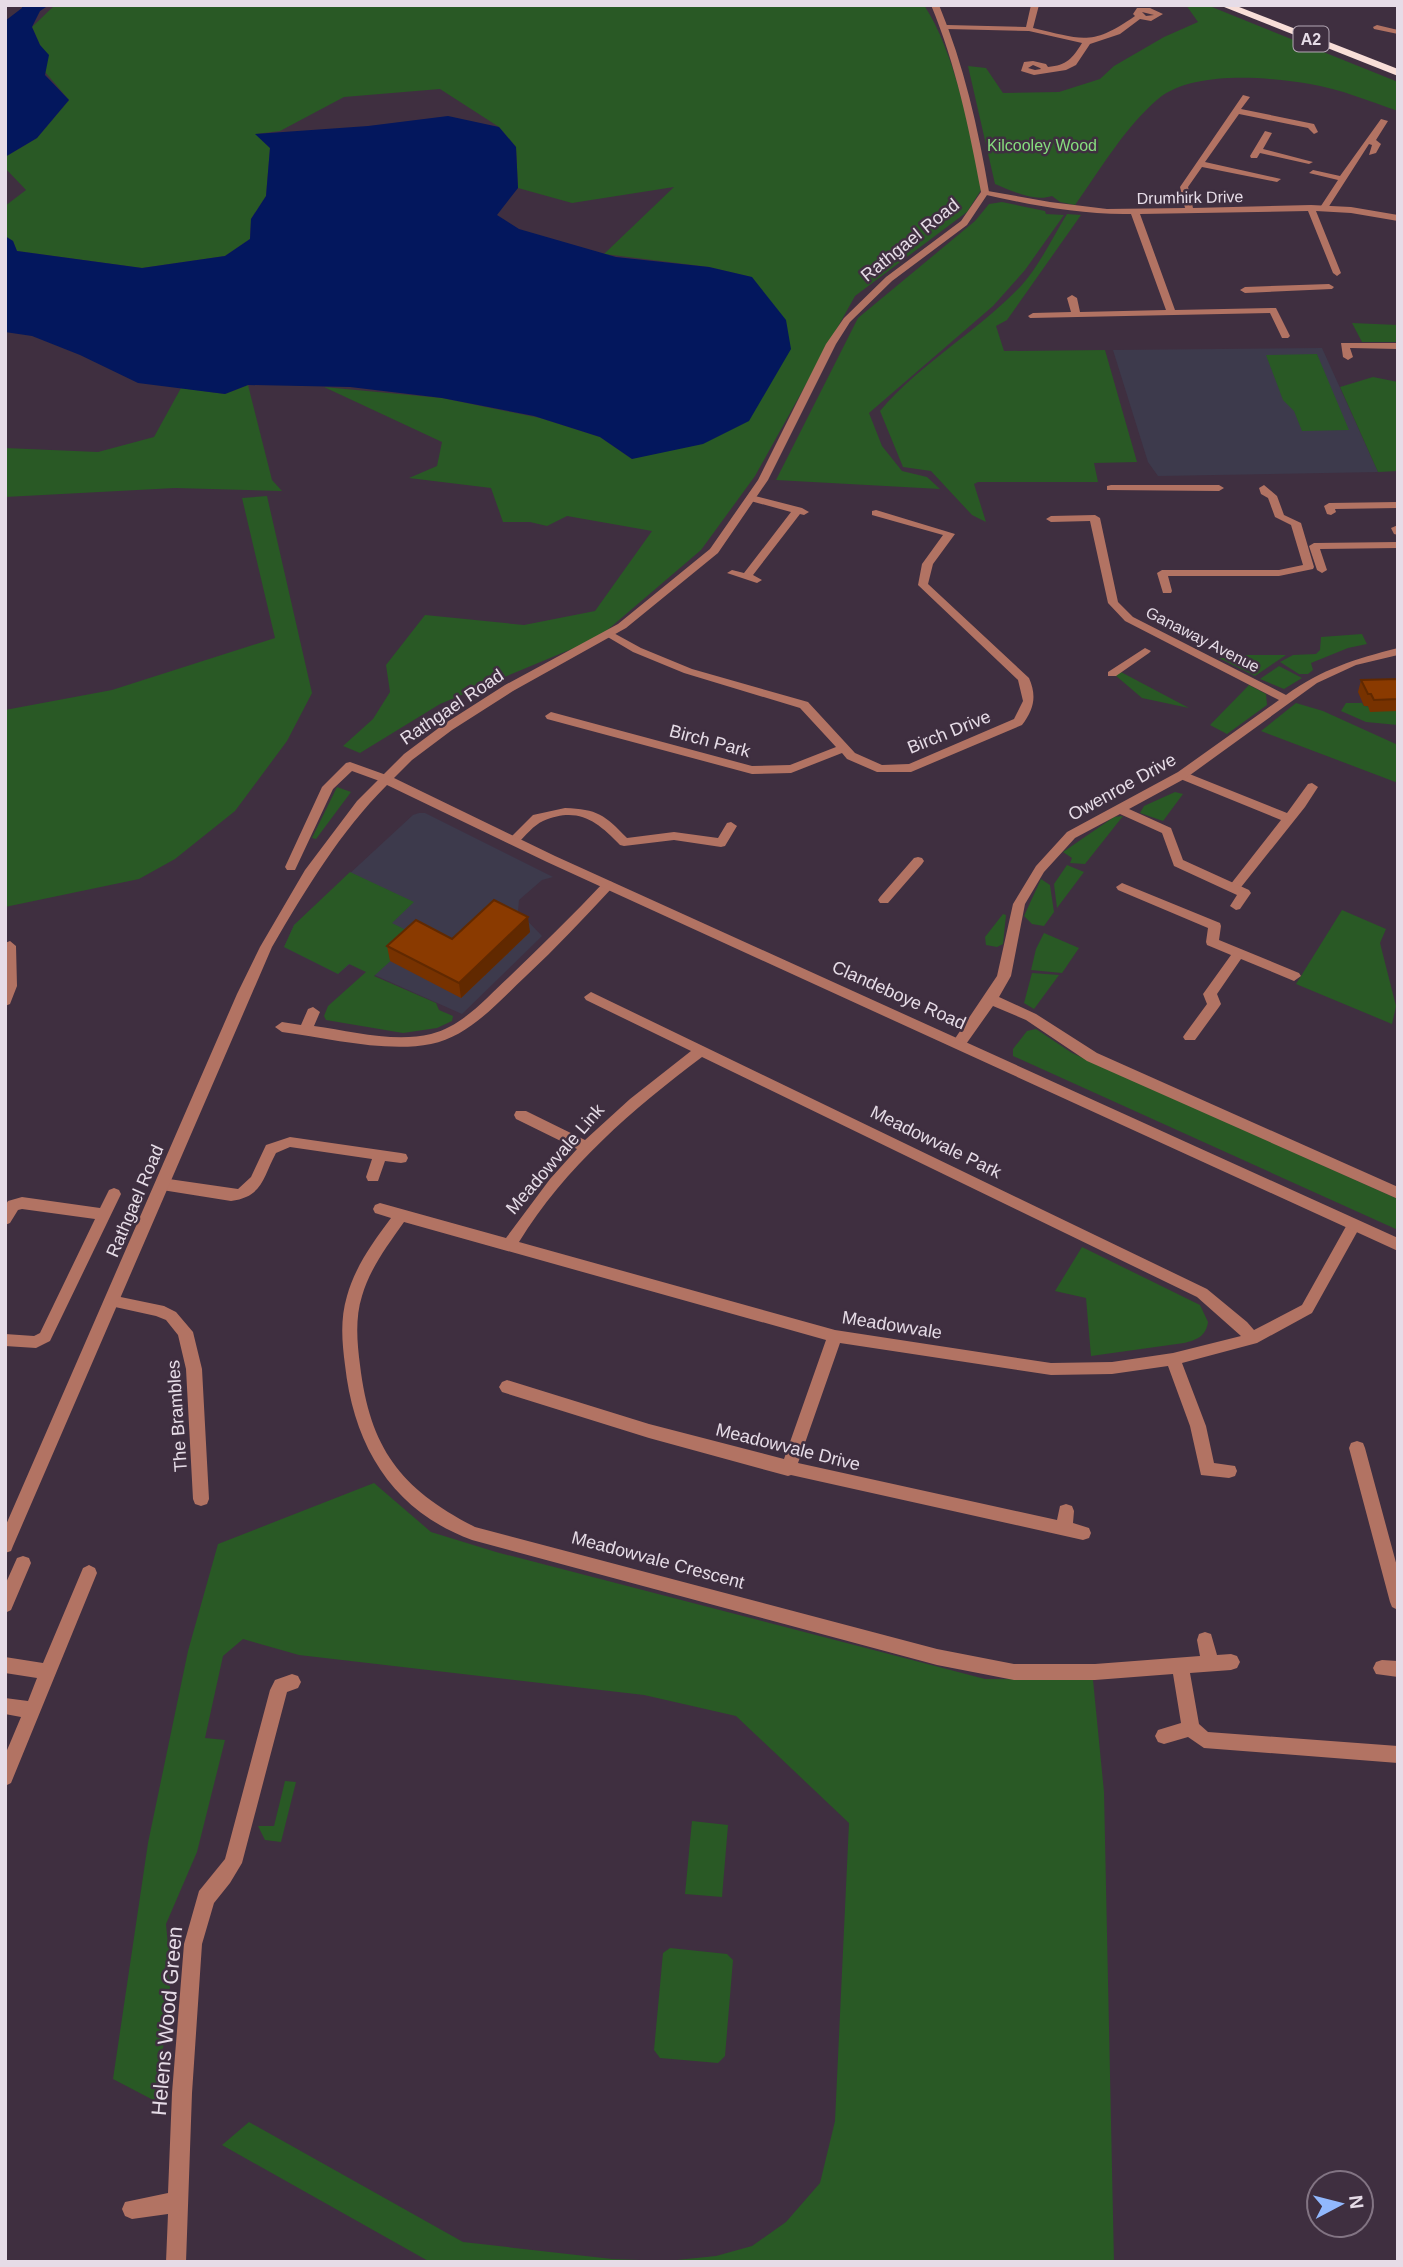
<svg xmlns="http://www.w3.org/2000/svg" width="1403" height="2267" font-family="Helvetica,sans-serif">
<rect width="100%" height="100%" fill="#3f2f40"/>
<path fill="#3d3a4c" d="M1322,348L1378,472L1158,476L1148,462L1113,350Z
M419,813H425L553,877L542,880L519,900L518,911L542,936L462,1014L350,964L338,974L284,947L294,925L413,815Z"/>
<path fill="#295925" d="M55,5H924C954,50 972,135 981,190L967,212L855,296L755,476L701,550L598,638L440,704L360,753L343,746L373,719L390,692L386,665L425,615L524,625L595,611L652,531L567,516L547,526L530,522H503L491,488L409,478L437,466L442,442L324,387L442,398L540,418L600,437L632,459L751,277L709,267L604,254L674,187L572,203L518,188L516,147L499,127L440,89L344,97L280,131L256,134L270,148L266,196L251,219L250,239L225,256L142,268L17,251L13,241L5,236V206L26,190L5,168V157L37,138L69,100L45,72L48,55L40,45L32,27Z
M1186,5H1207L1398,82V111C1369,101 1340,89 1310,84C1268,77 1193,70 1158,99C1124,128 1101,169 1075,205L1060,202L1052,196C1034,202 1012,191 995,184L968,66L986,68L1003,93L1059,92L1100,79L1114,66L1164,37L1198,22Z
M1002,202L1045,211L1046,214L1064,215L1025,270L993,306L869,413L882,446L902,471L927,477L940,489L776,480L858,318L975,221L989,204Z
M1067,214L1081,215L1007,320L996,326L1004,351L1105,350L1137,462L1094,463L1098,482H978L974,484L986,522L972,515L931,471L903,467L880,411C921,363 977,332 1021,286C1039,266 1053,237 1067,214Z
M1352,323L1398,325V342H1362Z
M1317,354L1349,430L1302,431L1294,411L1283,400L1266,355Z
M1373,377L1398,382V471L1378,472L1340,387Z
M248,385L272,480L282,491L175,488L5,497V448L98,452L154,437L181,388L225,394Z
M267,496L312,693L287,741L235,811L175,859L139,879L5,907V710L112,690L275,638L242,498Z
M1362,634L1367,644L1348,648L1311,663L1313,670L1308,674H1299L1280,662L1293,655L1316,654L1320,650L1321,637Z
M1229,655H1286L1255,676L1219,658H1229Z
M1279,666L1302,678L1284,689L1260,679Z
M1119,671L1189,708L1142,698L1115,675Z
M1249,685L1266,694L1267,705L1227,734L1210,725Z
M1296,703L1323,711L1398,745V783L1261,731Z
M1346,703H1362L1364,706L1398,711V725L1366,722L1341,711Z
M337,787L351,792L316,839L312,838Z
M1175,792L1183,794L1163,821L1140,813L1144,806Z
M1123,816L1085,864L1070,863L1072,858L1063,852L1114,817Z
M1067,865L1084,872L1057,908L1054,884Z
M350,872L414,902L392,923L418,936L374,976L436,1003L439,1010L453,1016L452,1021L437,1028L403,1033L326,1020L324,1016L328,1006L366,972L349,964L338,974L284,947L294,925Z
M1041,879L1050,885L1054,912L1044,926L1032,924L1024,916Z
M1342,910L1386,929L1380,943L1396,1006L1392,1024L1296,984Z
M1003,914L1006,915L1003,944L997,947L986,945L985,937Z
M1044,933L1079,948L1062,973L1031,970L1036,949Z
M1032,973L1059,975L1034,1009L1024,1003Z
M1036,1029L1072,1053L1398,1199V1230L1013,1056V1049L1027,1031Z
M1082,1247L1200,1305L1208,1322C1206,1336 1197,1340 1184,1343L1091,1356L1086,1298L1055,1291Z
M374,1483L431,1532L496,1552L985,1679L1093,1680L1104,1792L1114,2262H430L222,2145L249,2122L463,2242L612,2259L667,2261L716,2256L752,2246L786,2222L820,2183L835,2121L849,1823L736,1716L644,1695L299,1655L243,1639L223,1656L205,1738L225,1740L197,1852L166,1924L168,1945L174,1950L157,2102L113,2079L148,1843L188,1651L218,1544Z
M285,1781L296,1782L281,1842L265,1840L258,1826H274Z
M692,1821L728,1825L722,1897L685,1894Z
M670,1948L727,1954L733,1960L725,2056L718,2063L660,2058L654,2050L663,1953Z"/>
<path fill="#03175d" d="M22,5H49L40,11L32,27L40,45L49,55L45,75L69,100L37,138L5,157V21L22,8Z
M448,116L499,127L516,147L518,188L497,215L519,229L616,257L709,267L752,277L786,320L791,349L749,421L703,444L632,459L600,437L534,416L442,398L350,387L248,385L225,394L138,383L80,355L32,336L5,332V236L13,241L17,251L142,268L225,256L250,239L251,219L266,196L270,148L255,134L368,126Z"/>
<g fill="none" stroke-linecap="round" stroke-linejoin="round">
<path fill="#b27363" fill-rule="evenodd" d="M1381,119L1388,121L1376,140L1381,144L1376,153L1369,155L1372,145L1369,144L1326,211H1320L1319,209L1338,180L1309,173L1313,170L1340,176Z
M1265,131L1272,133L1263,149L1313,162L1309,164L1260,153L1257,158H1251L1250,156Z
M1329,284L1334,287L1332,289L1245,293L1240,290L1245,287Z
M1111,485H1219L1224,488L1219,491L1107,490V486Z
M1264,485L1277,496L1284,515L1301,523L1314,567L1313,569L1279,576H1168L1172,591L1171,593H1163L1157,573L1162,570H1279L1303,565L1291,525L1275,517L1268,498L1261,494L1259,488Z
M1398,525V535L1394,534L1391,528Z
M1398,542V548L1320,549L1327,570L1322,573L1317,570L1309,546L1314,543Z
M1145,648L1151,651L1149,653L1116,676H1108V672Z
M1182,771L1287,813L1308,784L1312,783L1318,787L1305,807L1238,891L1234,892L1228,888L1230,885L1281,820L1178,778L1176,775Z
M918,857L922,858L924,861L922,864L888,903H880L878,900L880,897L914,858Z
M1122,883L1220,923L1221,926L1219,940L1299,973L1301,976L1294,981L1241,959L1217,994L1221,1004L1219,1007L1195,1040H1185L1183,1037L1185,1034L1207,1004L1203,994L1231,955L1207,945L1206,942L1208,928L1118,890L1116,887Z"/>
<path fill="#b27363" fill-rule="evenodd" d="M1031,5H1039L1033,28C1082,39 1091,47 1135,16L1133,14L1137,8H1150L1163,14L1151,21L1140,19L1120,34L1090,44L1076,65L1066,70L1034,75L1021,71L1024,62L1033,61L1046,64L1048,67C1067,65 1072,59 1082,43L1029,31L947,29L943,27L947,25L1026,27ZM1142,12L1154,15L1146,16ZM1033,65L1040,68L1041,69L1035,70L1028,68Z
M1377,25L1398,30V34L1374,29L1373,27Z
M1243,95L1250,97L1241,109L1314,124L1318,132L1314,134L1308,128L1239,114L1205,162L1281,179L1277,182L1202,167L1188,187L1193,208L1311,205L1351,207L1398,215V221L1351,213L1316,211L1341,273L1337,276L1333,273L1308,211L1140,214L1175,310L1276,308L1290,336L1288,338H1282L1270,313L1030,318L1028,316L1033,313L1071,312L1067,298L1072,295L1077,298L1080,312L1166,310L1131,214C1081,215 1031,205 982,194V190L1050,202L1107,209L1185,208L1180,187Z
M1341,343H1398V349L1350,348L1353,357L1348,360L1343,357Z
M751,495L802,508L809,512L804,515L800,514L753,575L762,580L757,583L727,573L732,570L744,573L791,512L747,500L746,498Z
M1398,502V508L1335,509L1336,512L1331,515L1327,514L1324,506L1329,503Z
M876,510L955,534L933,564L928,584L1029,678C1037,696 1034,709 1022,725L911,772H877L847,759L842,753L791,773L752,774L547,719L545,716L551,712L752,766L790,765L836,747L800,708L684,673L633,652L606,636L604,634L610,631L641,648L692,669L808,702L855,753L882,765L909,764L1014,719L1023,701L1018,680L918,585L922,564L943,535L872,515V511Z
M1095,515L1100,518L1118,602L1133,617L1286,695C1322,669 1355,659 1398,648V655L1356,665L1317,683L1186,778L1129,809L1171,828L1183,860L1249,890L1251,893L1240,909L1236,910L1230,906L1237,895L1174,866L1162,833L1120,814L1075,838L1044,872L1025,904L1011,976L999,997L1036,1014L1097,1053L1398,1187V1199L1087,1061L1026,1020L993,1006L964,1047H954L952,1043L997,976L1013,904L1036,866L1067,832L1178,772L1279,700L1125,621L1108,603L1090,521L1051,522L1046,519L1051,516Z
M350,762L389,776L391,779L385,783L352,771L333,789L295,870H287L285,867L322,787L346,763Z
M565,808C597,809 605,815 627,838L674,832L718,838L727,823L731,822L737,826L725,846L721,847L674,840L624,846L620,845C597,821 578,806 543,821C534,825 525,836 518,843L514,844L508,840L533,815Z
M608,881L612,882L614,885L612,888C584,918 556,948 526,976C498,1002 470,1036 431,1044C386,1053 328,1038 282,1032L275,1027L282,1022L301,1025L308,1009L313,1007L320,1012L314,1026C351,1031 394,1043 431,1034C463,1026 486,998 509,977C541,946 573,915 604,882Z
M10,941L16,946L17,986L10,1004L5,1006V943Z
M591,992L1207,1289L1247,1322L1254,1330L1302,1305L1349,1221H1359L1361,1225L1312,1313L1257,1343L1182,1363L1206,1426L1214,1463L1235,1466L1237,1471L1235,1476L1229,1478L1201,1475L1190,1426L1168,1366L1112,1374L1051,1375L840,1343L798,1463L1057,1520L1060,1506L1066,1504L1072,1506L1074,1511L1073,1523L1089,1528L1091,1533L1089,1538L1083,1540L791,1475L788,1476L649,1438L502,1392L499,1387L502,1382L507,1380L649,1424L784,1459L826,1340L404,1222C388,1245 370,1268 362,1296C355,1318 357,1342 360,1365C370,1449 401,1489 475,1527L937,1649L1014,1664H1095L1200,1656L1197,1640L1199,1634L1205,1632L1211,1634L1217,1655L1231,1654L1237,1656L1240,1662L1237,1668L1231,1670L1190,1673L1199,1724L1208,1732L1398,1746V1763L1204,1748L1188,1737L1164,1744L1158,1742L1155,1736L1158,1730L1181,1723L1173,1674L1095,1680H1014L937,1665L472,1540C393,1511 354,1447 345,1365C342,1342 340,1319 347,1296C355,1267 373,1242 391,1218L375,1213L373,1209L375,1205L380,1203L506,1238L550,1179L577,1149L516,1119L514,1115L516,1111H526L585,1140L630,1099L691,1051L586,1000L584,997ZM702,1057L1197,1297L1241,1336L1173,1353L1112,1362L1051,1363L835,1330L519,1242C565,1167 633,1109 702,1057Z
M290,1137L401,1153L406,1154L408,1158L406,1162L401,1163L385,1161L378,1181H368L366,1177L372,1159L290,1147L276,1153C263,1177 263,1197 231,1201L162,1190L157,1188L155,1184L157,1180L162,1178L238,1189L251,1177L266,1145Z
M114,1188L119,1190L121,1194L50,1341L36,1348L5,1346V1334L34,1336L40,1333L95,1219L22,1209L18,1210L10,1223L5,1225V1206L8,1201L22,1197L100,1208L109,1190Z
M111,1295L164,1306L176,1312L193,1332L202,1369L209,1499L207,1504L201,1506L195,1504L193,1499L186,1369L178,1335L166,1320L156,1316L106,1305L104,1301L106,1297Z
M1357,1441L1363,1443L1365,1448L1398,1570V1610L1392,1607L1390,1602L1349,1448L1351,1443Z
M23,1556L29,1558L31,1563L11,1610L5,1613V1585L17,1558Z
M89,1565L95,1568L97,1573L11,1783L5,1786V1755L21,1717L5,1714V1698L28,1701L37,1678L5,1673V1657L43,1663L83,1568Z
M1382,1660L1398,1661V1677L1376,1674L1373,1668L1376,1662Z
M292,1674L298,1676L301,1682L298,1688L287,1692L242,1863L230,1883L214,1903L202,1944L192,2093L186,2262H166L168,2214L132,2219L125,2216L122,2209L125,2202L168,2193L172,2093L184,1944L199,1891L225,1859L270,1690L275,1680Z"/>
<path fill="#b27363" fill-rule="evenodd" d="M931,5H939C964,65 978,128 989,192L967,225L892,281L850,322L836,344L768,480L718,553L626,628L513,691L452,730L412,760L394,778L555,856L1398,1238V1251L547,862L387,785C340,832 306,889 272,947L13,1546L11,1551L5,1553V1527L237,994L260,947L305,870L357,801L404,754L444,724L505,685L618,624L710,549L758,480L826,344L844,318L886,277L961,221L981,192C969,128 956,65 931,5Z"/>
<path fill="#f8ded8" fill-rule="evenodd" d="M1219,5H1234L1398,69V76Z"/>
</g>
<path fill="#773200" d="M1398,679V711L1370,712L1368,706H1364L1358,692L1361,680Z
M530,932L461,998L390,961L387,946Z"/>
<path fill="#612900" d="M528,917L530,932L461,998L459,983Z"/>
<path fill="#8a3a00" stroke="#612900" stroke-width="2" d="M1398,679V699L1374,700L1371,694H1368L1361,680Z
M494,900L528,917L459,983L387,946L416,920L452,939Z"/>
<g text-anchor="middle" stroke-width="5" stroke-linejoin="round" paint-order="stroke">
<rect fill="#3f2f40" stroke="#b4a8b5" stroke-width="2" x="1293.5" y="26.5" width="35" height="25" rx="5"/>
<g font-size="16" font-weight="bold" fill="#e6dce7">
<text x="1311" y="45">A2</text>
</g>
<g font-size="16" fill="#86dd7e" stroke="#3f2f40">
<text x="1042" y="151">Kilcooley Wood</text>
</g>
<g font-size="16" fill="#e6dce7" stroke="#3f2f40">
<text transform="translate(1190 197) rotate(-1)" y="6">Drumhirk Drive</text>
<text transform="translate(1203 639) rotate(27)" y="6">Ganaway Avenue</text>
</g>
<g font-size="18" fill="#e6dce7" stroke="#3f2f40">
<text transform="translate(910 240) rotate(-39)" y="6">Rathgael Road</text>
<text transform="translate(452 707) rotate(-34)" y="6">Rathgael Road</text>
<text transform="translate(949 732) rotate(-22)" y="6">Birch Drive</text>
<text transform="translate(710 741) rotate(15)" y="6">Birch Park</text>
<text transform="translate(1122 787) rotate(-29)" y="6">Owenroe Drive</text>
<text transform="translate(899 995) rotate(24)" y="6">Clandeboye Road</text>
<text transform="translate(936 1142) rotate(26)" y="6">Meadowvale Park</text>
<text transform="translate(555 1159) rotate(-49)" y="6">Meadowvale Link</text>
<text transform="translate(135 1201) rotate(-67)" y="6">Rathgael Road</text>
<text transform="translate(892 1325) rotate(9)" y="6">Meadowvale</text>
<text transform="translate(177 1416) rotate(-94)" y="6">The Brambles</text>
<text transform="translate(788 1447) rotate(14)" y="6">Meadowvale Drive</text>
<text transform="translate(658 1560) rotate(15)" y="6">Meadowvale Crescent</text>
</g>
<g font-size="21" fill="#e6dce7" stroke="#3f2f40">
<text transform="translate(167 2021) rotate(-85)" y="7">Helens Wood Green</text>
</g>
</g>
<rect width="1403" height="2267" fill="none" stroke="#e6dce7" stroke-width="14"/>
<g transform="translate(1340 2204) rotate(83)"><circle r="33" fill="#3f2f40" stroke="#827483" stroke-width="2"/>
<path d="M0-5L12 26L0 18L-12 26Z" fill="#91b8fd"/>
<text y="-10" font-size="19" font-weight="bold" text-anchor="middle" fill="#e6dce7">N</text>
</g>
</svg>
